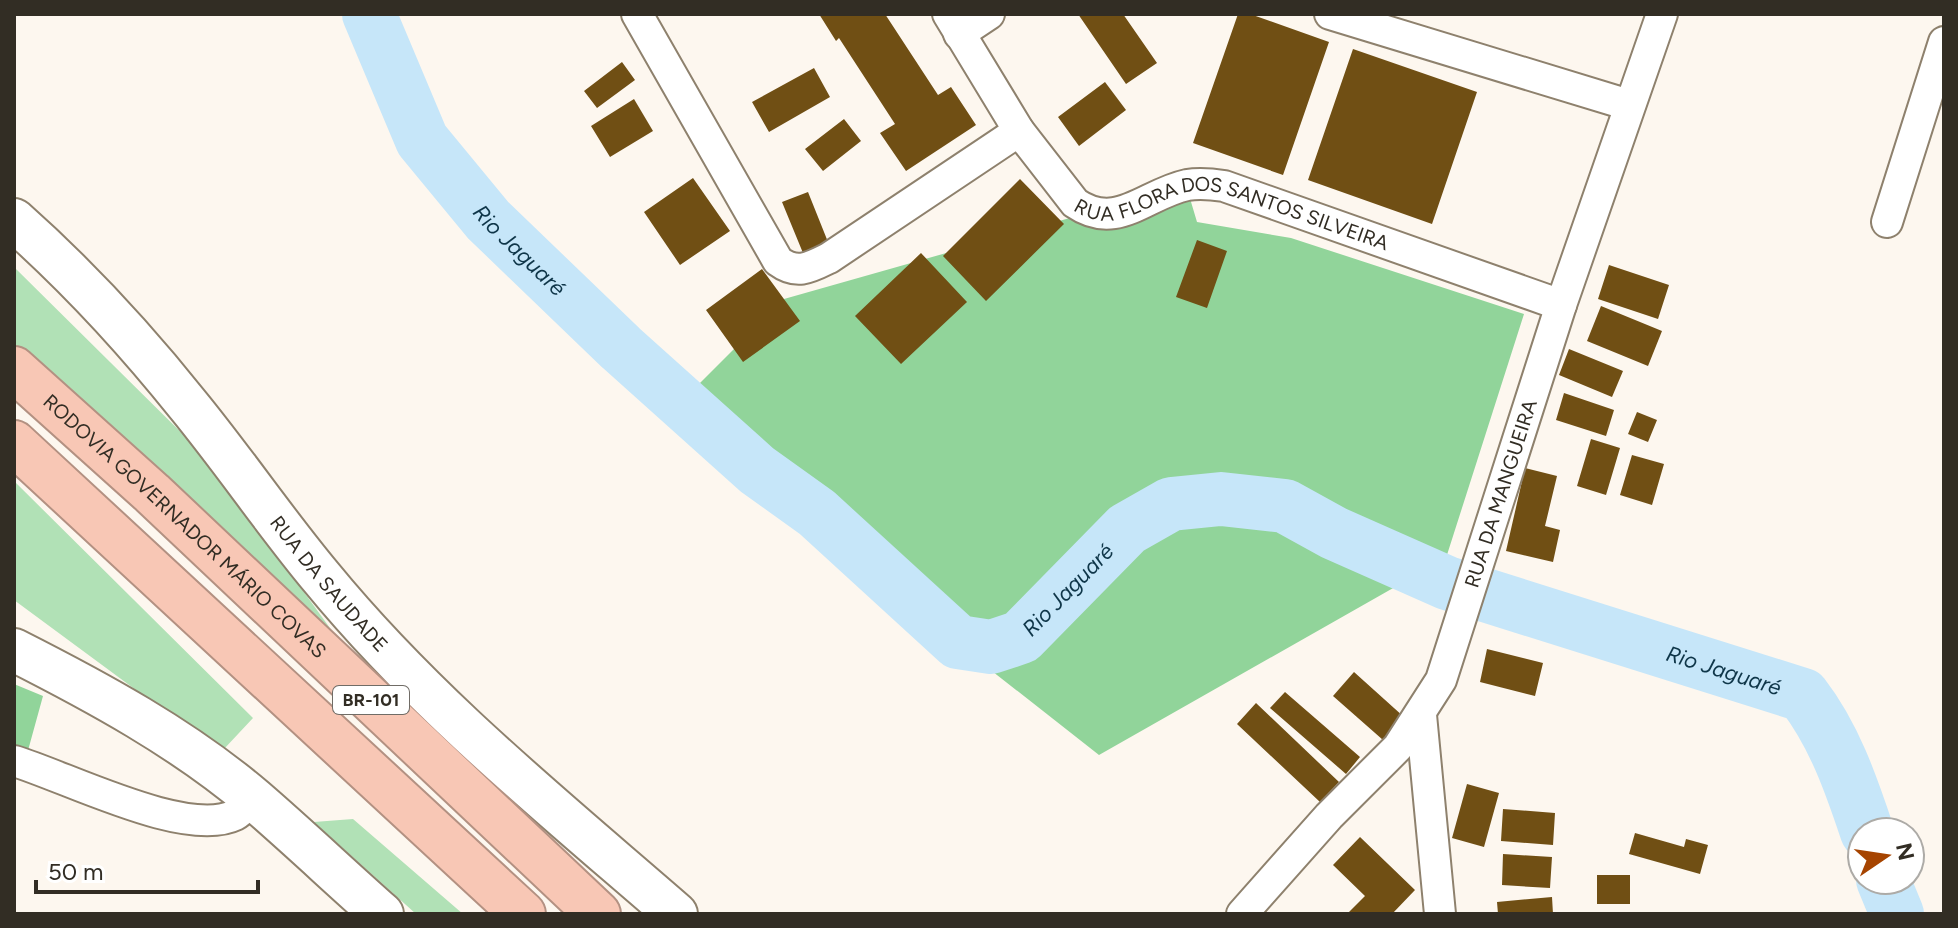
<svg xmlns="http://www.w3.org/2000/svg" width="1958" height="928" font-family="Figtree,sans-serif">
<rect width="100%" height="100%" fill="#fdf7ef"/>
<path fill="#b1e1b6" d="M14,267L206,457L343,646L14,357Z
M14,481L253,718L224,749L140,693L14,600Z
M353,819L463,914H416L314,822Z"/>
<path fill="#91d49a" d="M1186,185L1197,222L1291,238L1524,314L1446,558L1099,755L667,416L784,299Z
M14,684L43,696L24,765L14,762Z"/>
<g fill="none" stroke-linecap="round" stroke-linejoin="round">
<g stroke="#c6e6f9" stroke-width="54">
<path id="s1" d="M369,14L422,140L488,220L621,348L757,470L817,513L958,642L991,647L1021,637L1127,529L1171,504L1221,499L1285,506L1334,533L1447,583L1803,695C1834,735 1851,784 1867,832"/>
<path d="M1883,880L1897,914"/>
</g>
</g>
<path fill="#704f14" d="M819,14H885L938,95L951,87L976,125L906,171L880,133L895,124L839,38L836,41Z
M1078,14H1123L1157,63L1126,84Z
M1238,14H1250L1329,42L1283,175L1193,143Z
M1353,49L1477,92L1432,224L1308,180Z
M622,62L635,80L597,108L584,91Z
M814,68L830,97L769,132L752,102Z
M1105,82L1126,110L1079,146L1058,117Z
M634,99L653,131L610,157L591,126Z
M844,119L861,141L823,171L805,149Z
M693,178L730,231L680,265L644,212Z
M1020,179L1064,224L986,301L943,256Z
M808,192L828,242L803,253L782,202Z
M1197,240L1227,251L1207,308L1176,297Z
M921,253L967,302L901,364L855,316Z
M1609,265L1669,285L1658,319L1598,299Z
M762,269L800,321L743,362L706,310Z
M1601,306L1662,331L1648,366L1587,341Z
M1569,349L1623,371L1612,397L1559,375Z
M1564,393L1614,410L1606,436L1556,420Z
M1637,412L1657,420L1648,442L1628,434Z
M1591,439L1620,448L1606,495L1577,486Z
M1632,455L1664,464L1652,505L1620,495Z
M1525,468L1557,476L1545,526L1560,530L1553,562L1506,551Z
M1487,649L1543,663L1535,696L1480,682Z
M1354,672L1404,717L1383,740L1333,696Z
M1285,692L1360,757L1346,774L1270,708Z
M1256,703L1339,782L1320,802L1237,724Z
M1467,784L1499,793L1484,847L1452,838Z
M1503,809L1555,813L1553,845L1501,841Z
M1635,833L1684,847L1686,839L1708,845L1700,874L1629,854Z
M1360,837L1415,890L1392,914H1347L1365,896L1333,865Z
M1503,854L1552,857L1550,888L1502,885Z
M1597,875H1630V904H1597Z
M1552,897L1553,914H1498L1497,902Z"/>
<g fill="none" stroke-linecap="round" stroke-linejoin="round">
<g stroke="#8e816d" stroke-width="34">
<g id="street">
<path d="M637,14L778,261C797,275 809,268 829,258L1019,131"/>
<path id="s2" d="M948,14L1019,131L1075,203C1117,232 1145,194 1187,185C1199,183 1211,184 1224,186L1561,305"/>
<path d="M1330,14L1629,105"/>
<path d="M959,34L989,14"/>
<path d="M1887,222L1944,42"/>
<path d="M1421,715L1440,914"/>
<path d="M14,761C65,776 186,839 235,815C242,811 247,804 252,798"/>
<path id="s3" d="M1242,914L1329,816L1398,747L1441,680L1561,305L1662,14"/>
</g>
</g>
<g stroke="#8e816d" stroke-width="46">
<g id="secondary">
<path id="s4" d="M14,220C76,275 136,340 188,405C234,461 275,522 321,577C425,704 553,807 676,914"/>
<path d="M14,650C97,692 182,738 254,799C297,836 339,876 382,914"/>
</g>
</g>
<g stroke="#b39182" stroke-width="48">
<g id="highway">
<path id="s5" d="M14,369L152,493L598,914"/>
<path d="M14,443L523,914"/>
</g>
</g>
<use href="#street" stroke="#fff" stroke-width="30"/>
<use href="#secondary" stroke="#fff" stroke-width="42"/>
<use href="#highway" stroke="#f8c7b5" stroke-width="44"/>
</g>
<g text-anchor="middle" stroke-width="8" stroke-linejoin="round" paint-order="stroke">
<rect fill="#fff" stroke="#706c66" stroke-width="2" x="333" y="686" width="76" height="28" rx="6"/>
<g font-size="18" font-weight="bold" fill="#322d24">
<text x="371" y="706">BR-101</text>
</g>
<g font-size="20" fill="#322d24" stroke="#fff">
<text dy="7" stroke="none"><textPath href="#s2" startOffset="394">RUA FLORA DOS SANTOS SILVEIRA</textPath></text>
<text dy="7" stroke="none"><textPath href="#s3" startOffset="504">RUA DA MANGUEIRA</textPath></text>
<text dy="7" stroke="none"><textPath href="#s5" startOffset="232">RODOVIA GOVERNADOR MÁRIO COVAS</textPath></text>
<text dy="7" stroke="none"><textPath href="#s4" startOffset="482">RUA DA SAUDADE</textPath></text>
</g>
<g font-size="22" font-style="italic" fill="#0f3649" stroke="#fff">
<text dy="8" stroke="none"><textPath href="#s1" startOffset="284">Rio Jaguaré</textPath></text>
<text dy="8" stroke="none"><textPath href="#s1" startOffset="1004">Rio Jaguaré</textPath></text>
<text dy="8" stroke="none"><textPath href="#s1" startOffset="1724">Rio Jaguaré</textPath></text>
</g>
</g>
<rect width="1958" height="928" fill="none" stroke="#322d24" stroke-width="32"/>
<g transform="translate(1886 856) rotate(77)"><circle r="38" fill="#ffffff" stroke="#adaba7" stroke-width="2"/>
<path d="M0-6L14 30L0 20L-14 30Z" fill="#a64400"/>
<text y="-12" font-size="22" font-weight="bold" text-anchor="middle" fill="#322d24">N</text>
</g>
<path d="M36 880v12h222v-12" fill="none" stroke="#322d24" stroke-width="4"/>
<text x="48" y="880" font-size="24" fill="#322d24" stroke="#ffffff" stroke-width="6" paint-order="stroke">50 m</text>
</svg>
